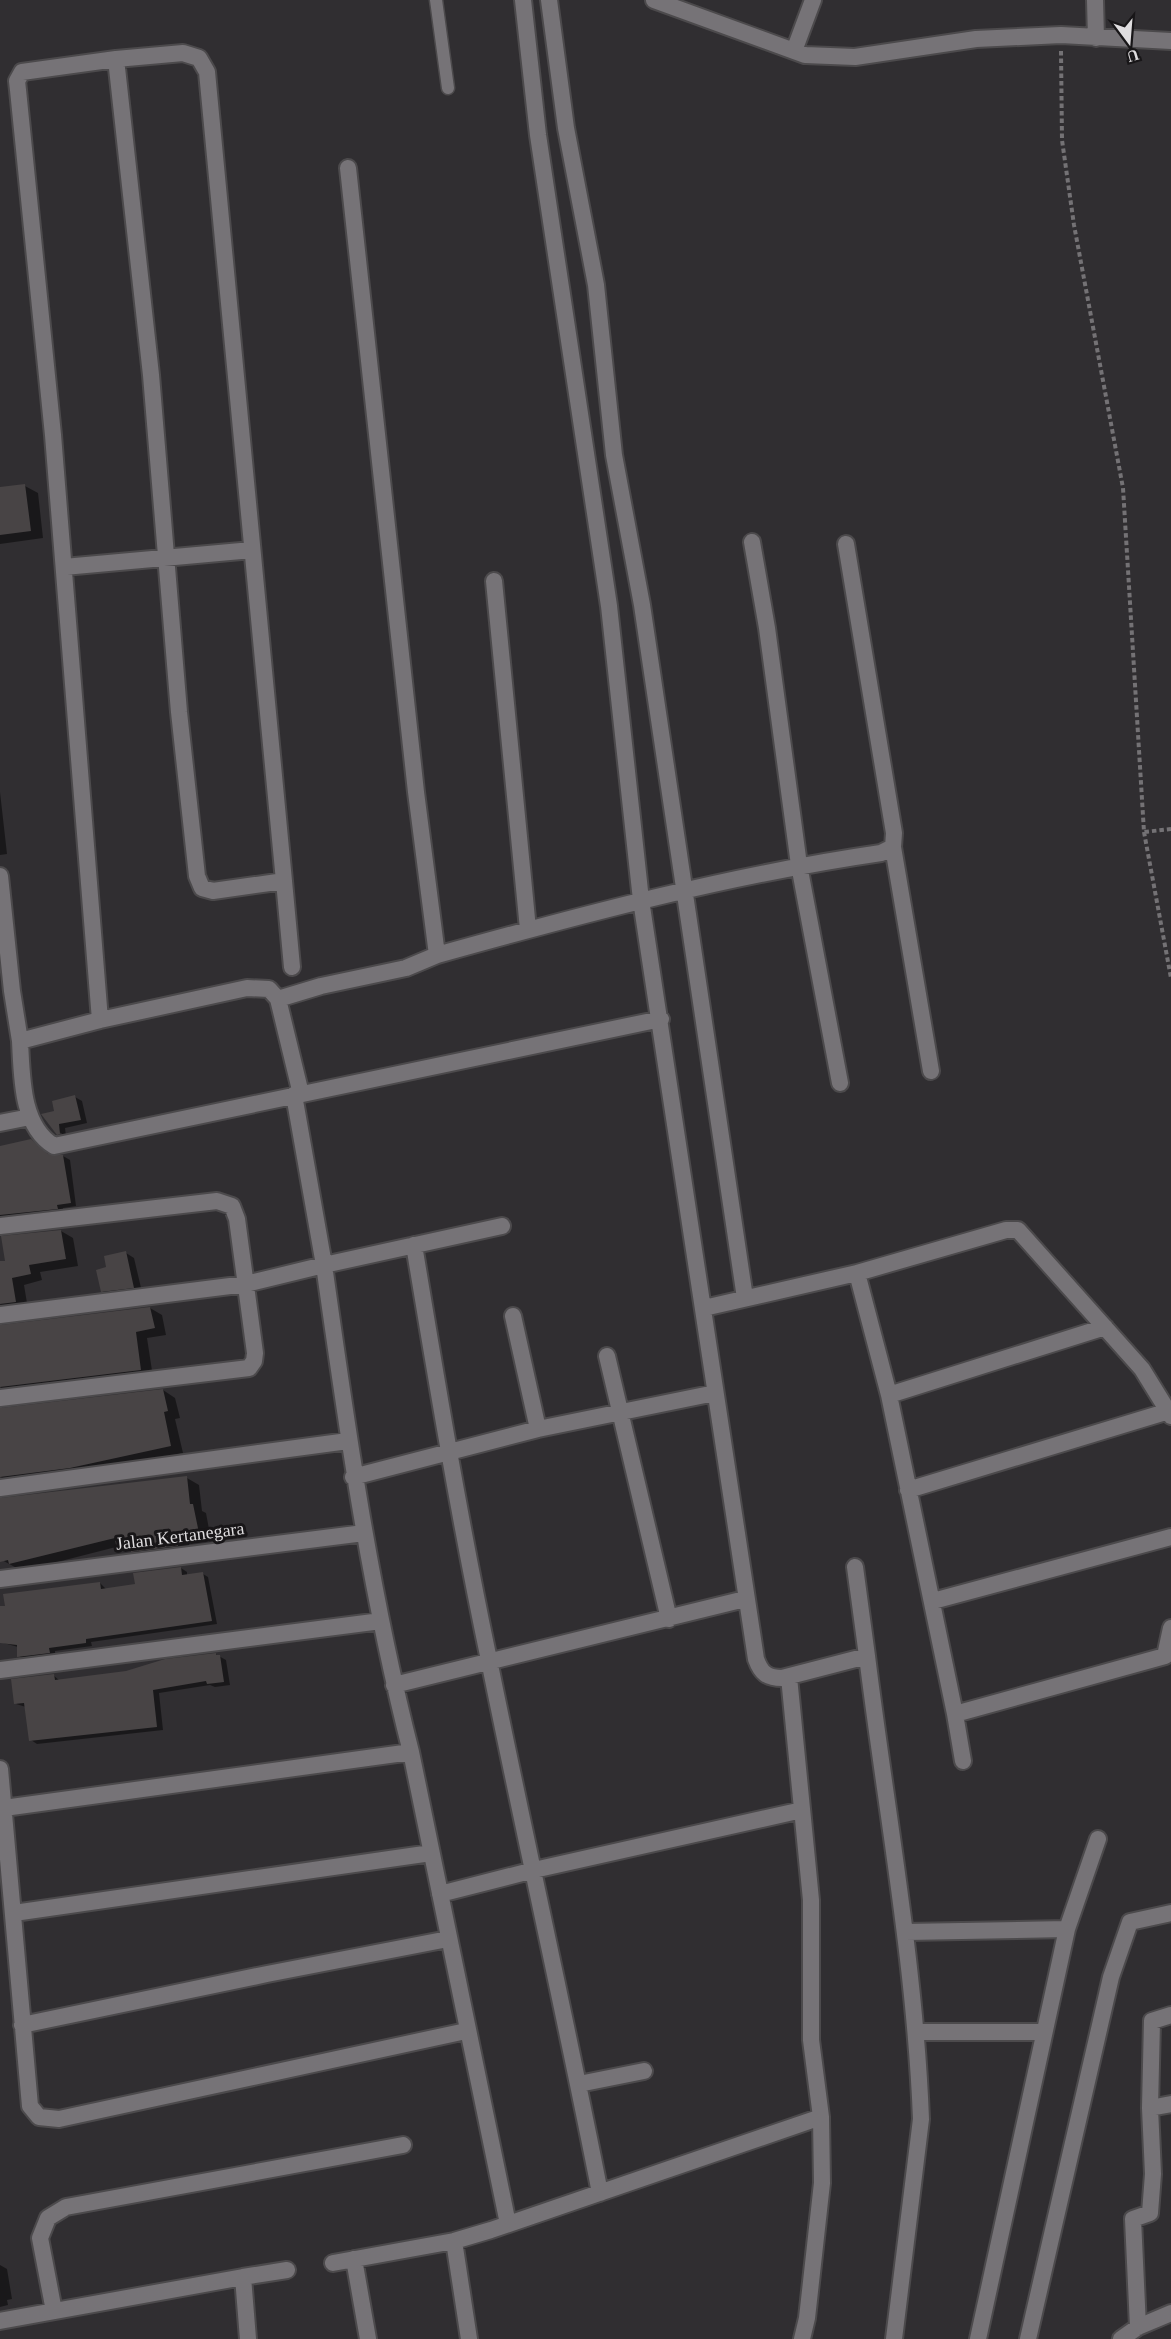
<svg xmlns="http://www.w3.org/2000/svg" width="1171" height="2339" font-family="Georgia,serif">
<rect width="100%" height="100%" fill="#302e31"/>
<path fill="#0007" d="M25,486L38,493L43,538L0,544V489Z
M0,792L7,854L0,855Z
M75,1097L82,1101L87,1123L65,1128L66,1136L59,1132V1134L56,1112Z
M31,1140L50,1156H63L70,1160L76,1206L63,1208V1212L5,1219L0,1216V1147Z
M61,1231L73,1238L78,1266L40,1272L42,1280L24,1285L28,1309L2,1319L3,1327L150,1308L162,1315L166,1335L147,1338L153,1377L3,1400V1410L163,1390L175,1398L180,1418L175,1419L183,1453L3,1491V1500L187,1478L199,1485L202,1511L206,1513L211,1540L189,1543L190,1552L145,1558L120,1546L22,1571L2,1560L0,1269Z
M126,1253L134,1258L142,1292L111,1296L102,1291L108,1268Z
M181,1568L187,1572V1576L203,1574L208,1577L217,1624L91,1642L92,1646L55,1651V1656L25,1660L19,1656L18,1647L0,1642V1608L100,1583L106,1589L136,1585Z
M215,1654L226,1660L230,1685L215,1687L210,1685L159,1693L163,1730L37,1744L31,1740L26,1707L16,1704L53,1675L60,1681L126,1672Z
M0,2265L7,2269L12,2299L7,2300L8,2305L0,2307Z"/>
<path fill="#484445" d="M25,484L31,531L0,535V487Z
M75,1095L81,1120L59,1124L60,1134L57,1135L41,1114L54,1111L52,1101Z
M31,1139L48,1154L63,1155L71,1203L57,1205L58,1209L0,1215V1146Z
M61,1230L66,1259L29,1265L31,1274L12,1278L16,1302L0,1304V1261H5L1,1236Z
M126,1251L134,1288L101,1292L96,1270L106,1267L104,1256Z
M150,1307L155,1328L136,1332L141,1370L0,1387V1325Z
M163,1389L168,1411L164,1412L171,1446L70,1468L0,1477V1408Z
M187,1476L190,1504H193L199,1533L177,1536L178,1546L131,1552L130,1544L116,1545L115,1538L9,1564L8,1560L0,1562V1498Z
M181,1567L182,1575L203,1572L212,1621L86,1639V1643L49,1648L50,1653L17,1657V1645L0,1643V1606H5L3,1594L100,1582L101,1589L135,1584L133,1573Z
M216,1653V1655H220L224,1682L207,1684L206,1681L153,1690L157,1727L29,1741L24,1703L14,1704L11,1679L54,1674L55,1680L126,1671L165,1659Z"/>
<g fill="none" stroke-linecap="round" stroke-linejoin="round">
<g stroke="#4c4a4c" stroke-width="15">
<path id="service" d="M436,0L448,88"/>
</g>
<g stroke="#4c4a4c" stroke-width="20">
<path id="minor" d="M523,0L538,135L609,606L641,900L756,1659C761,1673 767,1678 782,1678L867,1656C886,1810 915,1963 921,2119L894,2339
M549,0L566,128L596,285L614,455L642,605L745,1298
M654,0L805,55L855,57L976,39L1061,35L1171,41
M1095,0L1096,38
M794,51L813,0
M348,168L416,792L437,955
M752,542L767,628L799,865L840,1083
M64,567L252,550
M494,581L528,929
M893,847L931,1071
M0,876L12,991L20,1041
M284,881L292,967
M278,999L321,986L406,968L437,955C584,914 730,875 881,853L893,847L894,833L846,544
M100,1020L53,435L18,90L17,81L22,72L116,59L151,375L179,712L197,876L202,888L213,891L284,881L207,72L199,58L183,53L116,59
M301,1094L278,999L269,989L247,988L100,1020L20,1041C22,1077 21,1126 54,1146L661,1019
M294,1095L324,1265L502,1226
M0,1123L30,1117
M0,1226L217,1201L232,1206L237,1219L255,1353L254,1361L249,1368L0,1398
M414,1245C437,1384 460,1522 489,1660C525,1838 565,2015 600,2193
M704,1308L857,1273
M0,1315L246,1284L324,1265C347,1429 370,1592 411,1752L508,2224
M513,1316L538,1429
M607,1356L669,1619
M889,1395L1105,1327
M1171,1416L1142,1369L1018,1230H1006L857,1273L889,1395L955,1714L1165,1656L1171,1628
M353,1477L538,1429L715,1393
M0,1488L348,1441
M908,1490L1169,1411
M855,1567L867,1656
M0,1579L364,1533
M933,1601L1171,1537
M0,1670L381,1621
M789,1677L811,1900V2040L821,2117L822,2183L807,2318L802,2339
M394,1685L745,1599
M955,1714L963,1761
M0,1769L30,2106L39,2117L59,2119L466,2031
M4,1808L411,1752
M440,1894L534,1870L802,1810
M14,1913L431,1853
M906,1932L1067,1929
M22,2025L267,1974L448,1939
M917,2032H1044
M579,2084L644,2071
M1150,2108L1152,2021L1171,2015
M454,2241L469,2339
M354,2259L368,2339
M333,2263L454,2241L491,2230L821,2117
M243,2277L287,2270
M54,2311L40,2238L48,2218L66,2207L403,2145
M0,2321L243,2277L248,2339
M1138,2327L1133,2219L1150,2213L1153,2174L1150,2108L1171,2104
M978,2339L1067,1929L1098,1839
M1028,2339L1111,1977L1130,1922L1171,1913
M1121,2339L1138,2327L1171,2313"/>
</g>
<path stroke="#747275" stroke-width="4" stroke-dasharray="4.5 3" stroke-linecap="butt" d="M1061,51L1062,140L1074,225L1123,488L1144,832L1171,829
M1144,832L1171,978"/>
<use href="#service" stroke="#767377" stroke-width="12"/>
<use href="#minor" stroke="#767377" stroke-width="16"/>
</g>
<g text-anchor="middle" stroke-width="6" stroke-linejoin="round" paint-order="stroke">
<g font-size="18" fill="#dfdddf" stroke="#181618">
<text transform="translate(180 1536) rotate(-7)" y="6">Jalan Kertanegara</text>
</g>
</g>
<g transform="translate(1129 42) rotate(164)" stroke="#181618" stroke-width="4.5" paint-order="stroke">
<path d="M0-4.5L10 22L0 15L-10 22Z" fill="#dfdddf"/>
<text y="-9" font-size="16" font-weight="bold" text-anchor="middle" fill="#dfdddf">U</text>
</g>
</svg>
